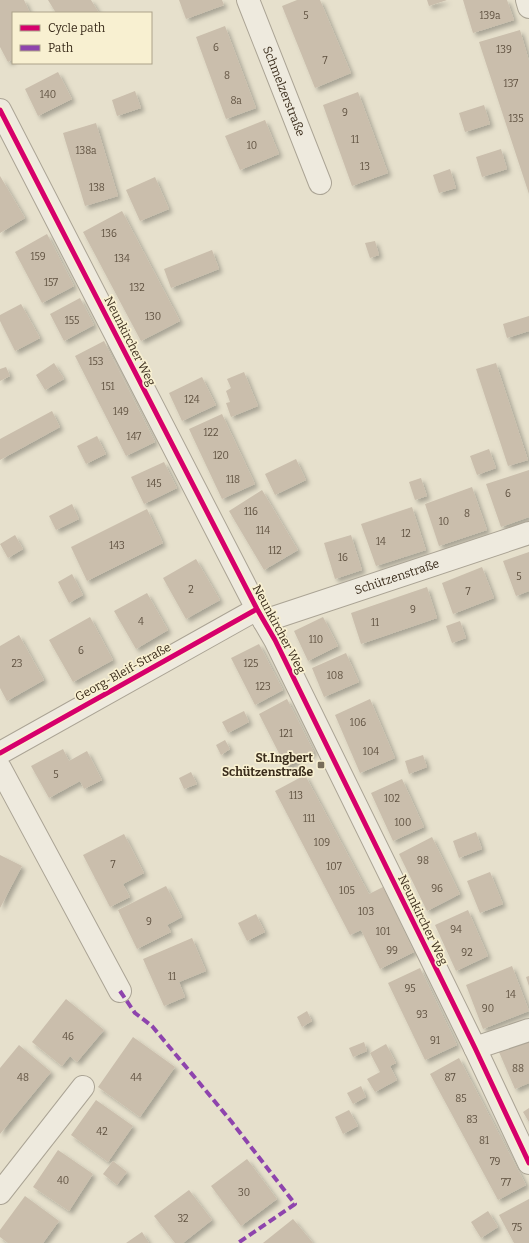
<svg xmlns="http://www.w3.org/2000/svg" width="529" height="1243" font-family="Bitter,serif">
<defs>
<filter id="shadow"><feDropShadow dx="3.5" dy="3.5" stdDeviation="2" flood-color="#0004"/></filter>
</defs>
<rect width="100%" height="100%" fill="#e6e0cc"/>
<path fill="#cabeac" filter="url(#shadow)" d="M0,0H24L30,13H13V59L8,62L0,47Z
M48,0H91L99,13H56Z
M179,0H222L224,5L186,19Z
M297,0H320L351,73L315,88L282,6Z
M427,0H447L429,6Z
M463,0H507L514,20L473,33Z
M225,26L256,108L226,119L196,37Z
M520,30L529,61V194L479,42Z
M58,72L72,99L38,116L25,89Z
M135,91L141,108L117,116L112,100Z
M358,92L388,173L352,186L323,105Z
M484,105L490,124L465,132L459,113Z
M265,120L279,154L240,170L225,136Z
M96,123L118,196L85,206L63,133Z
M501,149L507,169L482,177L476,157Z
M450,169L456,188L439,193L433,175Z
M0,176L25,218L0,233Z
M155,177L169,209L140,221L126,190Z
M122,211L180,321L141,341L83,232Z
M47,234L74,286L42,303L15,252Z
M375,241L379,255L370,258L365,243Z
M212,250L219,269L171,288L164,269Z
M80,298L94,325L64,341L50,314Z
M21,304L40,338L15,351L0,321V315Z
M529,316V331L507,338L503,324Z
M104,341L155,442L126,456L75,356Z
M54,363L64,379L45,390L36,375Z
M496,363L528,460L508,466L476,369Z
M6,367L10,376L0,381V369Z
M244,372L258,406L231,417L226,403L230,402L226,391L231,388L227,379Z
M202,377L216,405L182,421L169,393Z
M52,411L60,427L0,460V439Z
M222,414L255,484L222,499L189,429Z
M97,436L106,454L86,464L77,446Z
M489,449L496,468L477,475L470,456Z
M296,459L306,480L275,495L265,474Z
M164,462L177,488L144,504L131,477Z
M529,470V517L501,527L486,484Z
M421,478L427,496L415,500L409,482Z
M472,487L487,530L439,546L425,504Z
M262,490L298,550L264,570L229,511Z
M72,504L79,519L56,530L49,516Z
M412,507L426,550L376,566L361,524Z
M147,509L163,543L87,581L71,547Z
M15,535L23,549L8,558L0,544Z
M351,535L362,570L335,579L324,543Z
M529,552V591L516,596L503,561Z
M196,559L220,600L186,619L163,578Z
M482,567L494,598L453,614L442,583Z
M72,574L83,595L69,603L58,582Z
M427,587L437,618L361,644L351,613Z
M147,593L168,630L136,649L114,611Z
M90,617L113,660L73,682L49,640Z
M323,617L338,646L308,661L294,631Z
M460,621L466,638L452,643L446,626Z
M19,635L44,680L7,701L0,688V646Z
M259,644L283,690L255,705L231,658Z
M346,653L359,682L324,697L312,668Z
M287,699L314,752L286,767L259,714Z
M370,699L395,758L360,773L335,715Z
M244,711L249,722L228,733L222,722Z
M225,740L230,749L221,755L216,745Z
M63,749L69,761L87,751L102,780L84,789L80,781L49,798L31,766Z
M423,755L427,767L409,774L405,761Z
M191,772L197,784L184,789L179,778Z
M305,775L369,894L383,887L414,952L380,969L361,930L350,935L275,791Z
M402,779L424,827L393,841L371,793Z
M476,832L482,849L459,858L453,841Z
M124,834L144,873L123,884L130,897L110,907L83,855Z
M432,837L460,894L427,911L399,854Z
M0,855L22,866L0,908Z
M490,872L503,904L480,913L467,881Z
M166,886L182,917L167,925L171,932L137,949L118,910Z
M468,910L488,956L456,971L435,925Z
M256,914L265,932L247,941L238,923Z
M192,938L206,971L179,982L185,997L164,1006L143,959Z
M512,966L529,1011L483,1029L466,985Z
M420,968L457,1045L425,1060L388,983Z
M529,976V986L526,977Z
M66,999L104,1030L77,1062L70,1056L62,1066L32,1042Z
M307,1011L312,1021L302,1027L297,1017Z
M133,1037L175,1067L140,1117L98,1087Z
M529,1039V1083L515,1089L499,1052Z
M364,1042L367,1051L353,1057L349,1048Z
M386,1044L396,1063L390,1066L397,1080L375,1092L367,1079L380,1072L370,1053Z
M19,1045L51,1072L0,1134V1068Z
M459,1058L526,1185L498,1200L430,1074Z
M361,1086L366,1097L353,1104L347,1093Z
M96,1100L133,1126L108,1162L71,1135Z
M529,1108V1122L523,1112Z
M349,1110L358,1126L343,1134L335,1117Z
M58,1150L93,1174L69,1211L33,1187Z
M247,1159L277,1199L241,1226L211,1186Z
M113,1161L127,1172L117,1185L103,1174Z
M189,1190L212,1220L183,1243H175L154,1216Z
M25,1196L59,1221L43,1243H8L0,1237V1230Z
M529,1199V1243H514L499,1215Z
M488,1211L498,1227L481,1238L471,1222Z
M293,1219L313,1243H263Z
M142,1232L149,1243H126Z"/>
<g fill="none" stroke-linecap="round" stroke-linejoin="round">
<g stroke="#aba495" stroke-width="24">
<g id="minor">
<path id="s1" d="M248,0L320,183"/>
<path d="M527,0L529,7"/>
<path d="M0,110L257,609L275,640L475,1048L529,1163"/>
<path id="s2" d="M264,621L529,533"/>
<path d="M0,753L257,609"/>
<path d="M0,768L120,991"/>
<path d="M475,1048L529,1030"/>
<path d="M0,1193L83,1087"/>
</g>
</g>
<use href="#minor" stroke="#eeeade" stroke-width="22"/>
<path stroke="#8e44ad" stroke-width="4" stroke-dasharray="8 4" stroke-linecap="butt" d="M120,991L135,1013L152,1026L231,1121L295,1204L238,1243"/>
<g stroke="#f8f0d1" stroke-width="8">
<path id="cycleway" d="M0,110L257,609L275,640L475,1048L529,1163
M0,753L257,609"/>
</g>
<use href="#cycleway" stroke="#d6006c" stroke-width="5"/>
</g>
<rect fill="#776c5a" stroke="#f8f0d1" stroke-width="1.5" x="317" y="761" width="8" height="8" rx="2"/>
<g text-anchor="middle" stroke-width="3.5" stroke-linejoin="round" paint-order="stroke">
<g font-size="10" fill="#5f5140">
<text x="306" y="19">5</text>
<text x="490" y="19">139a</text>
<text x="216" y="51">6</text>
<text x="504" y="53">139</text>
<text x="325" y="64">7</text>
<text x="227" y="79">8</text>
<text x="511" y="87">137</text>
<text x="48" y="98">140</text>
<text x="236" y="104">8a</text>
<text x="345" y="116">9</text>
<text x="516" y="122">135</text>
<text x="355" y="143">11</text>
<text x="252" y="149">10</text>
<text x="86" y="154">138a</text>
<text x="365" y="170">13</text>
<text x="97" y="191">138</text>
<text x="109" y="237">136</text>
<text x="38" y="260">159</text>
<text x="122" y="262">134</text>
<text x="51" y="286">157</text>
<text x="137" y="291">132</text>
<text x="153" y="320">130</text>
<text x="72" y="324">155</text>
<text x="96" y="365">153</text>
<text x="108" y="390">151</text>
<text x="192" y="403">124</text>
<text x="121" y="415">149</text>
<text x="211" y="436">122</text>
<text x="134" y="440">147</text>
<text x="221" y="459">120</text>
<text x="233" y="483">118</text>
<text x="154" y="487">145</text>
<text x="508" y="497">6</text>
<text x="251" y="515">116</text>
<text x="467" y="517">8</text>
<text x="444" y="525">10</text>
<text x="263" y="534">114</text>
<text x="406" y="537">12</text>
<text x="381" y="545">14</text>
<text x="117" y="549">143</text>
<text x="275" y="554">112</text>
<text x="343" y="561">16</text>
<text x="519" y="580">5</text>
<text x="191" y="593">2</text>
<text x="468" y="595">7</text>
<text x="413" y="613">9</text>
<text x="141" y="625">4</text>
<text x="375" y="626">11</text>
<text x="316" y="643">110</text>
<text x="81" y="654">6</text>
<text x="17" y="667">23</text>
<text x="251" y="667">125</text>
<text x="335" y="679">108</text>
<text x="263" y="690">123</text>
<text x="358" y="726">106</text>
<text x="286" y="737">121</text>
<text x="371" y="755">104</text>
<text x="56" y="778">5</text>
<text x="296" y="799">113</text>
<text x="392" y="802">102</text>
<text x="309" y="822">111</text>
<text x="403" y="826">100</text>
<text x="322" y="846">109</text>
<text x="423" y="864">98</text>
<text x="113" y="868">7</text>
<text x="334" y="870">107</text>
<text x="437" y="892">96</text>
<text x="347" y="894">105</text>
<text x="366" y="915">103</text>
<text x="149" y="925">9</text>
<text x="456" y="933">94</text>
<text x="383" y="935">101</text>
<text x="392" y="954">99</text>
<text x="467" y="956">92</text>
<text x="172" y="980">11</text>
<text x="410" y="992">95</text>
<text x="511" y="998">14</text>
<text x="488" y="1012">90</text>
<text x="422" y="1018">93</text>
<text x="68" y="1040">46</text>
<text x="435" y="1044">91</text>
<text x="518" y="1072">88</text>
<text x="23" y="1081">48</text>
<text x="136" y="1081">44</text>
<text x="450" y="1081">87</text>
<text x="461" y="1102">85</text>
<text x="472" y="1123">83</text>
<text x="102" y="1135">42</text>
<text x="484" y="1144">81</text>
<text x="495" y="1165">79</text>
<text x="63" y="1184">40</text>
<text x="506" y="1186">77</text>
<text x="244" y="1196">30</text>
<text x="183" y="1222">32</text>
<text x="517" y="1231">75</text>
</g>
<g font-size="12" fill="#3b2d1c" stroke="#f8f0d1">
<text dy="4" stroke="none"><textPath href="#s1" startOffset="98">Schmelzerstraße</textPath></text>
<text transform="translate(130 341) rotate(63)" y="4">Neunkircher Weg</text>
<text dy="4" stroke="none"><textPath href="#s2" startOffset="140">Schützenstraße</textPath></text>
<text transform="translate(279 629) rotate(62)" y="4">Neunkircher Weg</text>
<text transform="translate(123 672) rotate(-29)" y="4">Georg-Bleif-Straße</text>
<text transform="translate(423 920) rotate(64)" y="4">Neunkircher Weg</text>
</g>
<g font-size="12" font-weight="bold" fill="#3b2d1c" stroke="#f8f0d1" text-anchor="end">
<text x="313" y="762">St.Ingbert<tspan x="313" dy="14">Schützenstraße</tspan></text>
</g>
</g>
<rect x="12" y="12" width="140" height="52" fill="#f8f0d1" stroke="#aca289"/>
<rect x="20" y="25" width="20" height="6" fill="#d6006c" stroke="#aca289"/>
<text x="48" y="32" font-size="12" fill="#3b2d1c">Cycle path</text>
<rect x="20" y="45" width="20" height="6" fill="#8e44ad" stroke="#aca289"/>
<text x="48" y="52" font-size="12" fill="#3b2d1c">Path</text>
</svg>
